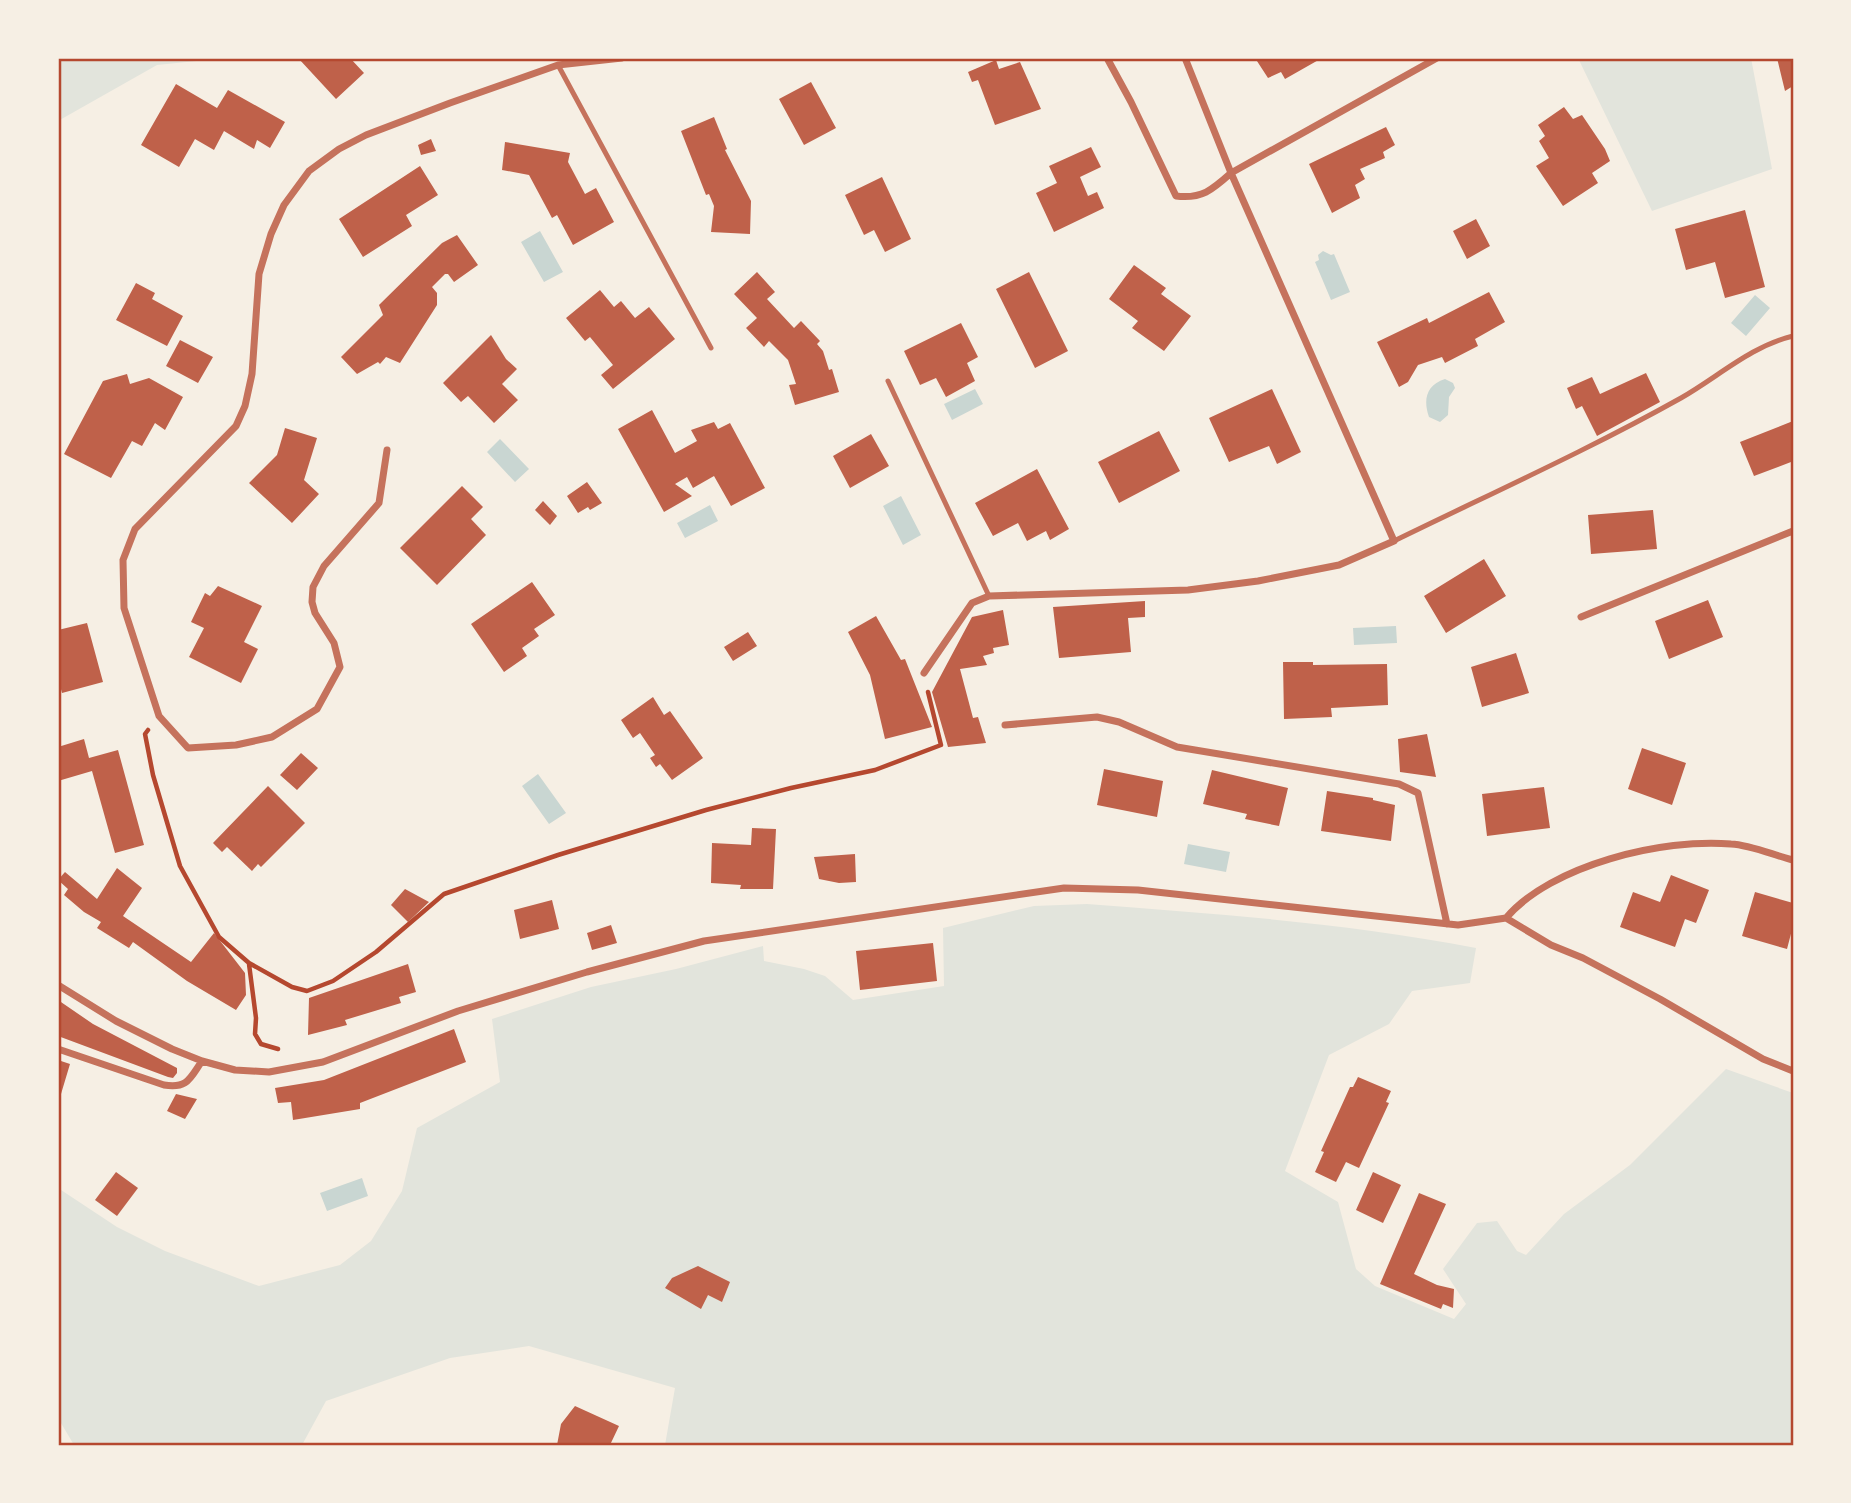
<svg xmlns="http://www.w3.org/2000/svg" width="1851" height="1503" font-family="'Asap Condensed',sans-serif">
<rect width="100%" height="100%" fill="#f6efe4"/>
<path fill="#e2e4dc" d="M58,58H226L157,65L58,121Z
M1578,58H1751L1772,169L1652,211Z
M1087,904C1217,914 1348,923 1476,948L1470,983L1412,991L1389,1024L1329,1055L1285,1171L1338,1202L1356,1269L1375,1286L1454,1319L1466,1304L1443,1269L1477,1223L1497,1221L1517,1251L1526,1255L1564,1214L1630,1165L1726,1069L1793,1093V1445H665L675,1388L529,1346L450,1358L326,1401L302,1445H74L58,1418V1188L117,1227L165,1251L259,1286L340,1265L371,1241L402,1191L417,1128L500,1082L492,1019L591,987L676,969L763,946L764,961L804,969L825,976L853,1000L944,986L943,928L1034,906Z"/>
<path fill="#c9d6d2" d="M540,231L563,272L544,282L521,242Z
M1323,251L1331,255L1334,254L1350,292L1331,300L1315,262L1319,260L1318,255Z
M1755,295L1770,308L1746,336L1731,323Z
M1445,379L1453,383L1455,388L1449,397L1448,415L1440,422L1429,417C1423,400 1426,385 1445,379Z
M975,389L983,404L952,420L944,404Z
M500,439L529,469L515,482L487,452Z
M901,496L921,535L903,545L883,506Z
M710,505L718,521L685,538L677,523Z
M1396,626L1397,643L1354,645L1353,628Z
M538,774L566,813L549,824L522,786Z
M1188,844L1230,852L1226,872L1184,864Z
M362,1178L368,1196L327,1211L320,1193Z"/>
<path fill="#bf614a" d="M301,58H350L364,73L336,99L299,59Z
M1255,58H1322L1285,79L1281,72L1268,78Z
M1777,58H1793V86L1785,91Z
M996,60L999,69L1020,62L1041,109L995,125L978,80L972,82L968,72Z
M811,82L836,128L804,145L779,99Z
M176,84L217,108L228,90L285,122L270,148L257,140L254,149L224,131L214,150L195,139L179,167L141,145Z
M1564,107L1573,119L1582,115L1605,149L1610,161L1592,173L1598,183L1563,206L1536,166L1549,158L1539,141L1545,136L1538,125Z
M714,117L727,149L725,150L751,201L750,234L711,232L714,206L709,194L706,195L681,131Z
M1386,127L1395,145L1383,152L1385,158L1360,169L1365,179L1355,185L1360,198L1332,213L1309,164Z
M431,139L436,151L421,155L418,145Z
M505,142L570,153L568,162L585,194L596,188L614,222L573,245L557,215L552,218L529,175L502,170Z
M1091,147L1101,167L1080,177L1088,196L1097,192L1104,208L1054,232L1036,193L1057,183L1049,166Z
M420,166L438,195L406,215L412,226L363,257L339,219Z
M882,177L911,239L885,252L874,230L864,235L845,195Z
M1745,210L1765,287L1725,298L1715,262L1686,270L1675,229Z
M1476,219L1490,246L1467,259L1453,231Z
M457,235L478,265L454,282L448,274H445L432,287L437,293V305L400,363L386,357L380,364L378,362L357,374L341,357L383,315L379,305L442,243Z
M1134,265L1166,288L1161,294L1191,316L1164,351L1132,328L1138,321L1109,299Z
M757,272L775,292L767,299L794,328L801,321L820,341L817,344L823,351L829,370L832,369L839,392L795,405L789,385L796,384L788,360L769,341L764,347L746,328L757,318L734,294Z
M1029,272L1068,351L1035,368L996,289Z
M136,283L155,293L152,299L183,316L167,346L116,320Z
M600,290L614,307L621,301L635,318L649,307L675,339L613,389L601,375L613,365L590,337L585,341L566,318Z
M1489,292L1505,322L1475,339L1478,346L1445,363L1442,357L1418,365L1408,382L1399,387L1377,342L1427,318L1429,323Z
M961,323L978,357L967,363L975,381L946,397L936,378L920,385L904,351Z
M491,335L506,359L517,369L502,384L518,400L494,423L468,396L461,402L443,383Z
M180,340L213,357L198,383L166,366Z
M1646,373L1660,402L1597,436L1582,406L1576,409L1567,388L1592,377L1600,394Z
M127,374L130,384L149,378L183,397L165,430L155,423L142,446L132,441L111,478L64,454L103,381Z
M1272,389L1301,452L1277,464L1269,446L1229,462L1209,418Z
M652,410L675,453L697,441L691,430L714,422L718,429L730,423L765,488L731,506L714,476L693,488L687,477L675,484L692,496L664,512L618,429Z
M1793,421V468L1791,462L1754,476L1740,442Z
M285,428L317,438L304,480L319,494L292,523L249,483L277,455Z
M1159,431L1180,471L1119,503L1098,462Z
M871,434L889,466L850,488L833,456Z
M1037,469L1069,529L1050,540L1046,531L1027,541L1018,523L993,536L975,503Z
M587,482L602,503L590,510L588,507L578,513L567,496Z
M462,486L483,507L471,519L486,535L437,585L400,548Z
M543,501L557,516L550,525L535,510Z
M1653,510L1657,549L1591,554L1588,515Z
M1484,559L1506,596L1446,633L1424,596Z
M532,582L555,615L534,629L539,636L522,648L527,656L504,672L471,624Z
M218,586L262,606L244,642L258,649L241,683L189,657L204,628L191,622L205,593L210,596Z
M1708,600L1723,637L1669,659L1655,621Z
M1145,601V617L1128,618L1131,652L1059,658L1053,607Z
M1003,610L1009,645L993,648L994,653L983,656L987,665L960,669L973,718L978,717L986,743L948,747L932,692L972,617Z
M876,616L901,660L905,659L932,727L885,739L870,675L848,632Z
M87,623L103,682L62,693L58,678V630Z
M748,632L757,646L733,661L724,647Z
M1516,653L1529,693L1482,707L1471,667Z
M1283,662H1313V665L1387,664L1388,705L1331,708L1332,717L1284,719Z
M653,697L664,715L670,711L703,758L672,780L660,764L656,767L650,758L655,755L640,733L633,738L621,720Z
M1427,734L1436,777L1400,772L1398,739Z
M84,739L89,758L118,750L144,845L115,853L92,771L58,781V747Z
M1642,748L1686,763L1672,805L1628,789Z
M301,753L318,768L297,790L280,775Z
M1104,769L1163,781L1157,817L1097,805Z
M1212,770L1288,788L1279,826L1245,819L1247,814L1203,804Z
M268,786L305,823L261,867L258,864L252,871L227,847L222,852L213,843Z
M1544,787L1550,828L1487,836L1482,794Z
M1327,791L1373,798V800L1395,805L1391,841L1321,831Z
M752,828L776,829L773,889H740L741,885L711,883L712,843L751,845Z
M855,854L856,882L839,883L819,879L814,857Z
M117,868L142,888L123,916L191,962L214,933L245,973L246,995L236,1010L187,981L133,942L129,948L97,928L101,922L84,912L64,895L68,889L58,880L65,872L97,899Z
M1671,875L1709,890L1696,923L1685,919L1675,947L1620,927L1633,892L1660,902Z
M405,889L429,902L408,922L391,905Z
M1755,892L1793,903V926L1787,949L1742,936Z
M552,900L559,929L520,939L514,910Z
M611,925L617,943L592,950L587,933Z
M933,943L937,981L860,990L856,951Z
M408,964L416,992L399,997L401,1003L345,1020L347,1025L308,1035L309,998Z
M58,1000L93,1024L177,1068V1073L173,1078L168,1077L58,1036Z
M454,1029L466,1062L360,1103V1109L293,1120L291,1102L278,1103L275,1088L324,1080Z
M58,1060L70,1064L58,1104Z
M1358,1077L1391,1091L1386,1102L1389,1103L1359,1168L1346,1162L1336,1182L1315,1172L1324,1152L1321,1151L1350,1087H1353Z
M176,1094L197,1099L185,1119L167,1111Z
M116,1172L138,1188L117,1216L95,1200Z
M1373,1172L1401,1185L1383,1223L1356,1210Z
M1419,1193L1446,1204L1414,1274L1437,1285L1454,1289L1453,1308L1443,1304L1441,1309L1380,1284Z
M698,1266L730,1282L722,1302L708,1295L701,1309L665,1288L672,1278Z
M575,1406L619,1426L610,1445H557L561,1424Z"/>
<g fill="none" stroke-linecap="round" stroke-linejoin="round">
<path stroke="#b5482f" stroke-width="4.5" d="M148,730L145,734L153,775L180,866L219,937L249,963L292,987L307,991L333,981L376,952L444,894L558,855L706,810L791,788L875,770L941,745L928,692
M249,964L256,1018L255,1034L261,1044L278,1049"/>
<path stroke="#c5725c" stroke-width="5" d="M558,65L711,348
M888,381L989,596
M1394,541C1490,494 1588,450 1681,398C1718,377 1751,346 1793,336"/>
<path stroke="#c5725c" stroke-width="7" d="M1107,58L1131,102L1176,196C1202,199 1212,190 1231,173L1437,58
M387,450L379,503L324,566L313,587L312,602L315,613L334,643L340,667L317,709L272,737L236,745L188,748L159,716L124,608L123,560L135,529L236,426L245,406L252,374L259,274L271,234L284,205L309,171L339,149L366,135L450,103L558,65L622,58
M1581,617L1793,531
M924,673L972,603L989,596L1188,590L1258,581L1339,565L1394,541L1231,173L1185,58
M1005,725L1097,717L1119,722L1177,747L1399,784L1418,793L1447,924
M1506,918C1551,865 1663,838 1731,844C1751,845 1773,855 1793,860
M58,985L116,1021L172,1049L202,1061L235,1070L269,1072L323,1062L458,1011L587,972L704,941L1064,888L1138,890L1458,925L1506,918L1551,945L1583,958L1660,999L1763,1059L1793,1071
M58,1049L164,1085C188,1089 190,1078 202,1061"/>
</g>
<rect width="1851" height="1503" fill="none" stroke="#f6efe4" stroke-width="119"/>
<rect x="60" y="60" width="1732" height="1384" fill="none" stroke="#b5482f" stroke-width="2.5"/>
</svg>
